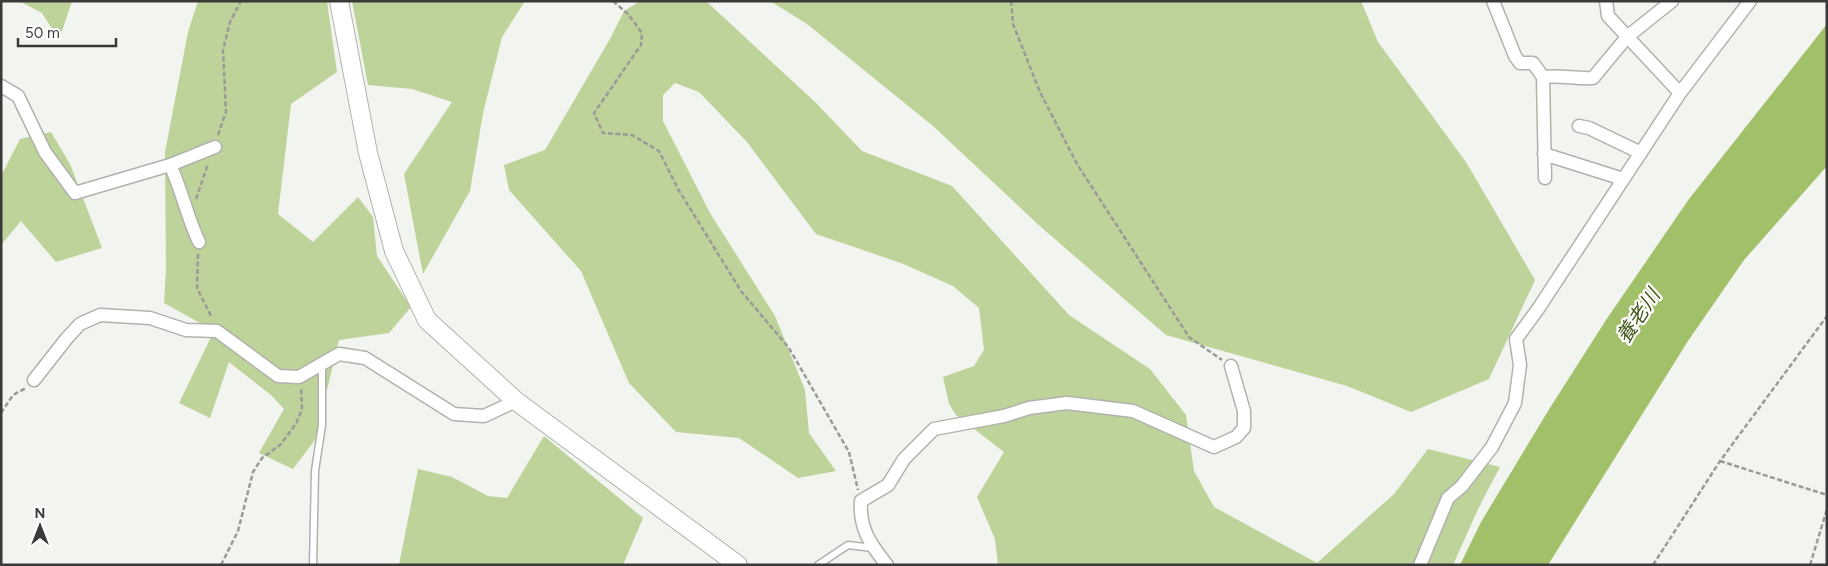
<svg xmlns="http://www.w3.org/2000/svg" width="1828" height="566" font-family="Figtree,'Noto Sans JP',sans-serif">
<rect width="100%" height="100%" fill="#f2f4ef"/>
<path fill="#bdd399" d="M19,1H72L59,40L42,13Z
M198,1H327L337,72L291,104L278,214L313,242L358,197L373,217L377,256L411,307L389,333L339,340L315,440L293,469L259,453L284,409L271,395L229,362L210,418L179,403L214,331L164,303L166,269L165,152L188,32Z
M352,1H525L502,37L483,113L470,191L423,274L404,174L452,102L412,89L368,85Z
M640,1H706L815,102L862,151L952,186L1069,315L1150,369L1186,415L1194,471L1214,507L1317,563L1394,494L1428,449L1500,467L1479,507L1453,565H998L995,539L977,497L1004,452L956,415L949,404L943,377L974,366L984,350L979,308L953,286L901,263L816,234L747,142L699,92L675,83L663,95V121L710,213L775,316L805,390L809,433L836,471L798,478L739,438L676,432L629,383L581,271L509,190L504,165L545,150L610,39L624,11Z
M770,1H1361L1378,42L1466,162L1535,280L1489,379L1411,412L1347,386L1166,335L1042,228L933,126L807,24Z
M51,132L70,164L102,248L56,262L21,221L1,245V176L20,139Z
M544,436L643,518L623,565H399L418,469L452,477L488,496L507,498Z"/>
<path fill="#a2c069" d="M1827,24V166L1744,260L1688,341L1548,565H1460L1481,522L1548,411L1606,320L1689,199Z"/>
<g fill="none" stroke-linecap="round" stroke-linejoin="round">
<g stroke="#b0b2ad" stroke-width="9">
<path id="lane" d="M313,565L315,471L322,425V364
M818,565L848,545L873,548"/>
</g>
<g stroke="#b0b2ad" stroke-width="15">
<path id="street" d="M1493,1L1515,56L1520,63H1533L1543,77C1561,75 1575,79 1593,78L1627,37L1672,1
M1606,1L1608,16L1680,93
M1543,77L1545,178
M1,86L18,96L45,152L75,193L170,165L215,147
M1579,126L1589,128L1641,153
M1544,154L1623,179
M170,165C182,190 187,217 199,242
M34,380L67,338L80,324L100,315L150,318L186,330L217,331L278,376L299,377L339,354L365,358L454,414L484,416L516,401
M887,565C870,544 859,528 861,501L888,485L904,459L934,429L1004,416L1029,408L1067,403L1133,411L1214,447L1236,437L1244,428V411L1231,366
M1420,565L1448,498L1462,486L1492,447L1515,403L1520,365L1516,339L1538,309L1680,93L1750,1"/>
</g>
<g stroke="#b0b2ad" stroke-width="20">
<path id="secondary" d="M339,1L368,153L394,251L427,320L516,401L738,565"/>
</g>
<path stroke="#9a9b98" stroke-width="2.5" stroke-dasharray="5 2.5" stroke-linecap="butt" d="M613,1L628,14L642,33L641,45L594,113L603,133L632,135L659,151L678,189L741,291L789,348L849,452L858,490
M1011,1L1013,24L1040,92L1077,164L1189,337L1222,360
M218,135L226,112L223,50L230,22L241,1
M196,199L208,164
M198,254L197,288L212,318
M1,413L13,395L26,388
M1720,461L1827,495
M221,565L238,531L253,472L262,458L280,445L296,424L302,409L301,388
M1653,565L1720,461L1827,316
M1810,565L1827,509"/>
<use href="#lane" stroke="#fff" stroke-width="6"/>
<use href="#street" stroke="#fff" stroke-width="12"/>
<use href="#secondary" stroke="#fff" stroke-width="18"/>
</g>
<g text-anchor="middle" stroke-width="4.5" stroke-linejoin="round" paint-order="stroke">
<g font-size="20" font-style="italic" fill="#45571a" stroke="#fff">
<text transform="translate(1638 316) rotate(-56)" y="7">養老川</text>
</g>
</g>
<rect width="1828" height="566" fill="none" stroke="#3a3a39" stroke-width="5"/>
<g transform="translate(40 526)" stroke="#ffffff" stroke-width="4" paint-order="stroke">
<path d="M0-4L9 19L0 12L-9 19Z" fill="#3a3a39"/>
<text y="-8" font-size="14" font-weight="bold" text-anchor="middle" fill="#3a3a39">N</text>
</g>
<path d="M18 38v8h98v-8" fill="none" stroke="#3a3a39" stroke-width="2.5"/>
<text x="25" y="38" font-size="15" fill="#3a3a39" stroke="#ffffff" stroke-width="4" paint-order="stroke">50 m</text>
</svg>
